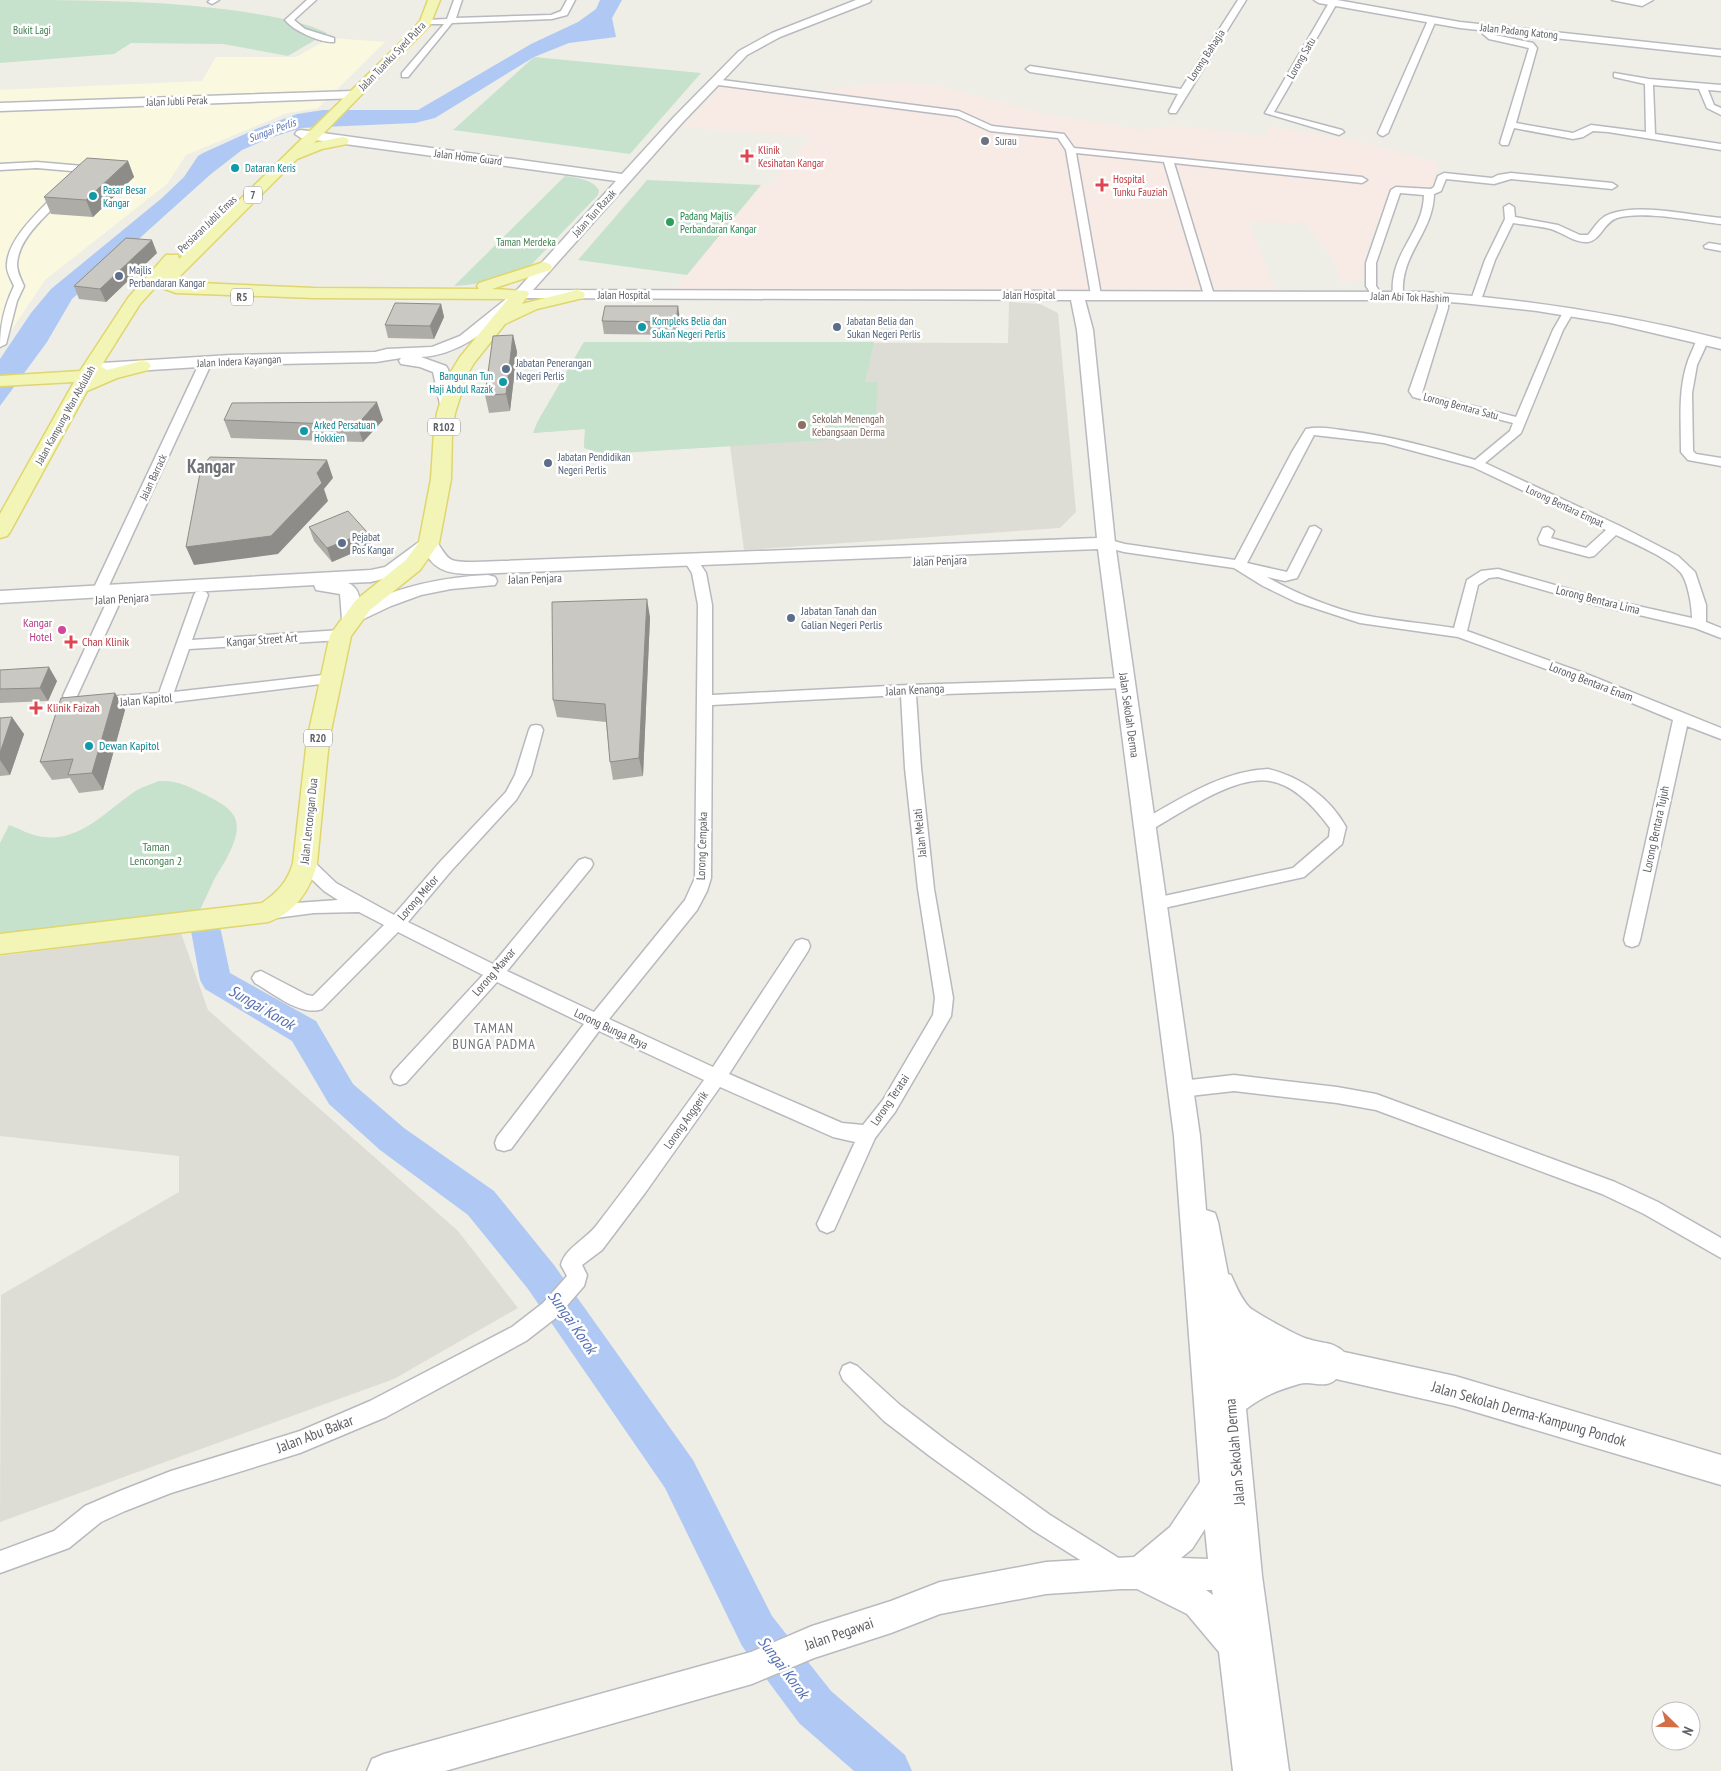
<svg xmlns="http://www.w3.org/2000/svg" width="1721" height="1771" font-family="'PT Sans Narrow',sans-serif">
<rect width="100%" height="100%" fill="#eeeee6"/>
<path fill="#faf9df" d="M330,38L385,42L318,108L287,113L186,155L167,184L45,280L0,347V90L202,81L216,57H296Z"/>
<path fill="#ddddd5" d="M1009,302L1040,304L1058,313L1076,512L1060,528L744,550L730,446L604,454L584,448L585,429L533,433L538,421L584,342L1008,343Z
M181,933L208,1010L458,1231L518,1308L394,1379L0,1522L1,1295L179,1192V1156L0,1136V956Z"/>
<path fill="#f8eae5" d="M728,80L815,91L899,82L920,83L955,90L1046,115L1142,130L1170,126L1191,127L1265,137L1269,126L1353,140L1439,163L1433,185L1423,189L1392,186L1369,244L1361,280L1338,282L1336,263L1305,223L1249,222L1275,290L675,289L761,185H771L811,137L683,127Z"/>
<path fill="#c6e2cc" d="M0,0C90,0 181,0 269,16C289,20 308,24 327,33L288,56L223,44L131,43L114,54L0,63Z
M534,57L701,73L630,154L453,130Z
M565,176C577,178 592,179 599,190L598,195L532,264C510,279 481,284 454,286Z
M647,180L761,185L687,275L578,260Z
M584,342H874L865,382H878L875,437L604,454L584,448L585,429L533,433L538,421Z
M159,781C179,780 189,787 206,795C215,800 226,805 232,813C247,831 223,864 214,880C209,891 204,901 199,912L0,933V843L9,825C18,828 28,834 38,836C79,845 106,810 137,790C144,786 152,784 159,781Z"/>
<path fill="#b0c9f4" d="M600,0H622L612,18L616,37L569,43L534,57L435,118L415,123L301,128L270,138L242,150L211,174L72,299L47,342L0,406V359L31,313L51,289L162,198L184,177L198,156L203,153L256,129L297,114L323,110H418L531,44L578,22L596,9Z"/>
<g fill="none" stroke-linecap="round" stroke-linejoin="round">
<path fill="#b0c9f4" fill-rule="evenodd" d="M206,919L217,922L221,931L230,973L316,1021L353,1084L404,1128L494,1191L554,1265L693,1460L772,1616L831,1691L905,1755L912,1771H854L799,1723L742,1646L665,1488L528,1289L468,1215L380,1150L329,1104L292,1041L205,989L200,980L191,931L195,922Z"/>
<g stroke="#b8b9be" stroke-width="3">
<path id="street" d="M210,0H219L212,4L208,2Z
M307,0H316L294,20L305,29L334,38V42C320,43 294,31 285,20Z
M454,0H462L456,18L551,15L561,11L567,0H575L567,15L552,19L452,23L408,77H402V73L444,24H426L422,22L426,20L447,19Z
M1238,0H1246L1176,113H1170L1169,111L1178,94L1030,72L1026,69L1030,66L1181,89Z
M1612,0H1653L1642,6Z
M1330,1L1337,3L1274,112L1342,130L1344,132L1339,135L1265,113Z
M1429,18L1436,20L1388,133L1383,136L1380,135L1378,133Z
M1486,26H1492L1491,33L1495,35L1533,43L1537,48L1516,123L1573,133L1591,125L1646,132L1645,84L1614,77V73L1649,79L1721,85V91L1708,90L1714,105L1721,108V115L1707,108L1699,89L1653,85L1655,134L1721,144V150L1608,132L1593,131L1583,137L1573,139L1514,128L1508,145H1502L1500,143L1529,48L1489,39L1483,34Z
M714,79L959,111L992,126L1064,134L1074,148L1362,177L1367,180L1362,183L1174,163L1214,295L1209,298L1204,295L1164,162L1076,153L1101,295L1096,298L1091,295L1066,150L1058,138L990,131L957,116L711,84L710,82Z
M37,162L83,166L88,169L83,172L37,168L0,170V164Z
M1444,173L1492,178L1498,175L1511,173L1612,183L1617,186L1612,189L1511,179L1494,184L1446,179L1441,191L1434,194C1433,234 1400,253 1403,295L1398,298L1393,295C1389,253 1423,234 1424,195L1400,193L1376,263V286L1382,295L1377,298L1373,297L1366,286V263L1391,190L1396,187L1431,189L1434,187L1438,176Z
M63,188L68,191C52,213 19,234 17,264C17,272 21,279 24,286L17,301L6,344L0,347C0,325 4,307 14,286C11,279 6,272 7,264C8,237 43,208 60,189Z
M1509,204L1514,207L1515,217L1558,225L1580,235H1588C1594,228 1600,217 1610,214C1639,203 1689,215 1721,218V224C1695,221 1641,210 1617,218C1604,222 1601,240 1588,242C1574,243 1564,233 1551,229C1539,226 1526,225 1513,223L1495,260L1481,300L1480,302H1472L1471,300L1485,260L1505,219L1504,207Z
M1709,243L1721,245V251L1705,248L1704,246Z
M1443,294L1448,297V308L1422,393L1516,417L1553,330L1564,311H1572L1573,313L1563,330L1521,433L1485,463L1620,526L1678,556L1695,572L1706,605V622L1721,628V638L1695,628L1596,605L1498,577L1489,578L1478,585L1467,631L1589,675L1721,728V739L1687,726L1640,940L1638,945L1632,947L1626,945L1624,940L1673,720L1579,681L1458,637L1360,623L1296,602L1263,586L1234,568L1124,552L1101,546L1100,543L1106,539L1125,544L1235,560L1292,452L1306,429C1320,426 1334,429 1348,431C1391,436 1432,448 1475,460L1510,431L1513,423L1413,397L1409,391L1438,308V297ZM1314,435L1384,443L1473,467L1606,530L1586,548L1551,538L1554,531L1548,527L1543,528L1538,539L1540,544L1589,557L1594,556L1616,535C1635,544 1667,557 1681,573C1688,582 1692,606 1692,618L1597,597L1498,569L1481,571L1467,580L1454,628C1424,623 1393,621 1363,615C1333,609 1293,592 1267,577L1285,581L1297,578L1321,530L1315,526L1310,527L1287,572L1247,563Z
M1703,336L1709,339L1697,365L1692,393L1693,451L1696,454L1721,458V466L1688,460L1681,452C1681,417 1677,383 1692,351C1695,345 1696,337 1703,336Z
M206,359L212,362L106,592L104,595H94L92,592L200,362Z
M690,555L695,556L706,573L712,605V695L908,685L1125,678L1130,680L1132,683L1130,686L1125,688L916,695L921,768L934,889L953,998L951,1016L895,1112L875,1138L834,1230L827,1233L820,1230L817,1224L855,1142L833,1137L720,1087L645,1193L602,1250L582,1265L587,1275L584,1286L557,1317L526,1341L386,1417L300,1453L171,1493L125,1511L101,1522L69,1548L0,1573V1551L54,1531L85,1506L120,1491L171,1471L300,1431L370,1401L512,1327L543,1303L567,1276L561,1265C565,1248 585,1240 596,1226C633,1178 669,1129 704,1080L599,1031L511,1149L504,1151L497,1149L495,1143L497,1137L584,1024L497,982L406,1083L400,1085L394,1083L391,1077L394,1071L483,975L398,932L322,1009C301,1017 273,993 255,983L252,978L255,973L261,971L307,995L313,996L384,925L359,912L314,913L268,919L262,917L260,912L262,907L268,905L338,900L324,891L299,867L297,863L299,859L305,857L311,859L336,883L394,915L439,863L506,792L515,775L529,730L531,726L536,725L541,726L543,730L531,775L516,800L451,871L408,922L493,964L579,860L585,858L591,860L593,864L591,868L507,971L594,1012L685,900L695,878L698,605L692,573L683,559ZM901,695L905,768L918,889L935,998L933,1015L883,1100L863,1125L842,1123L729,1074L808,951L810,946L808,941L802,939L796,941L713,1067L609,1019L697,910L707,891L711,878L712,705Z
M201,591L206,592L208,595L192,640L341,630L346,632L348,635L346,638L341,640L189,649L174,692L332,674L337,676L339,679L337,682L165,703L74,709L69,708L63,696L109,597H119L121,600L77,696L79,699L159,693L194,595L196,592Z
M1268,769C1300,776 1330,798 1346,827L1342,844L1304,877L1155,910L1149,909L1147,904L1149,899L1155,898L1293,868L1329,837L1330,828C1316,809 1295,785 1270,781C1235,775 1181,813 1151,830L1145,832L1139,830L1137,826L1139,822C1179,800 1221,771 1268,769Z
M1234,1075L1337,1087L1376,1094L1615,1182L1658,1202L1721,1238V1258L1644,1214L1602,1194L1376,1110L1337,1103L1234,1091L1181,1097L1175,1095L1172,1089L1175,1083L1181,1081Z
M850,1363L857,1366L900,1405L947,1441L1050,1515L1125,1562L1128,1570L1125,1578L1117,1581L1109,1578L1034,1531L931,1457L884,1421L843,1380L840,1373L843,1366Z"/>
</g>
<g stroke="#b9bac0" stroke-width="3">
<path id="secondary" d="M856,0H871L870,2L780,37L747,55L682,123L533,290L1424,292C1525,299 1623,314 1721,339V349L1611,323L1537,311L1462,303L1424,300H1085L1093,330L1115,543L1200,1136L1206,1210L1215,1213L1218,1222L1228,1274L1231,1275C1236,1286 1241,1299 1250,1308C1258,1314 1299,1337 1308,1339C1322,1344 1332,1341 1344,1352L1455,1376L1721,1455V1485L1455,1406L1336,1379C1325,1390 1312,1380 1299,1384C1276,1391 1265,1395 1246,1409L1262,1576L1289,1771H1233L1219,1652L1187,1614L1137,1589H1121L1046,1594L940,1614L891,1633L814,1658L752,1684L445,1771H367L372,1759L384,1754L751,1652L812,1626L891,1601L940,1582L1046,1562L1134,1557L1170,1527L1200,1482L1174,1136L1098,549L475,574C454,574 437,573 426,554L397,575L371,582L348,583C358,587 360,596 360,606C401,586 443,577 488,575L495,577L497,581L495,585L451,589L421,595L391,606L351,625L344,623L342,619L340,594L316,590L314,585L0,603V591L371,570L385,567L423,539L429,537L435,539C450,561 446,562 475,562L1097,538L1077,330L1071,300L525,298C494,324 463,355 421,357L446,366L448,369L456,404L454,407H442L440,404L433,372L420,367L401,364L399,361L401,358L376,362L231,365L102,373L96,371L94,368L96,365L102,363L231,355L375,352L387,349L432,347L460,336L516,291L616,181L301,138L295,134L297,131L301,130L622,174L674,117L739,51L772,33ZM1205,1529L1208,1559L1181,1558L1192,1549ZM1206,1590H1212L1213,1595Z
M1314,0H1337L1460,22L1721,50V56L1460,28L1319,3Z
M353,91L359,95L357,98L0,111V103Z"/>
</g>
<g stroke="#dfd66e" stroke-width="3">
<path id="primary" d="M428,0H440L430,25L314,143L342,137L347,138L349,141L347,144L322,149L297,159L180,276L176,282L314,288L479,289L477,286L479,283L544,262L550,264L552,267L550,270L492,289L527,291L529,294L522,304L577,290L583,292L585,295L583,298L537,309L505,324L474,363L467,375L455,413L452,432L451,479L439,543L420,570L370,610L351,636L329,740L317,863C311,889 295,913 268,922L0,954V934L262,903C278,892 288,881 293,863L307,740L330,635L356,600L406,560L419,542L431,479L434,432L437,413L449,375L460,357L508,299L314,298L176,293L162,288L160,282L140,304L101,366L107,370L142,361L148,362L151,366L148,370L117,378L87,391L10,532L7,536L0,538V514L74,382L0,386V376L80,371L128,298L166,255H178L179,259L407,36L420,21Z"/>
</g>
<use href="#street" fill="#fff" fill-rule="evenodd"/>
<use href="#secondary" fill="#fff" fill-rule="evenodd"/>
<use href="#primary" fill="#f2f5b5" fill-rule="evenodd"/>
</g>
<path fill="#adaca7" d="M128,161L134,177L93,217L51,214L44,197Z
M157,253L106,302L79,299L74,286Z
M441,304L444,317L434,339L388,338L385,325Z
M680,319L677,335L604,334L602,321Z
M513,335L517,352L510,411L489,413L485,395Z
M224,420H383L363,442L231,438Z
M309,527L371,545L332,562L314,541Z
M650,617L643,776L613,780L610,762L606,722L557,717L553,700Z
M0,670L57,681L48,701L0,703Z
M115,693L125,710L103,790L79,793L70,778L52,780L40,762Z
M0,718L24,734L10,775L0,776Z"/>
<path fill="#8d8c88" d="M128,161L134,177L93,217L86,200Z
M152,240L157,253L106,302L100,289Z
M441,304L444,317L434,339L430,326Z
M678,306L680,319L677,335L676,322Z
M513,335L517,352L510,411L506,394Z
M377,402L383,420L363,442L357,425Z
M327,460L333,478L324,489L328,501L278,554L194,565L186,547L317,473Z
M367,532L371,545L332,562L327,548Z
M647,599L650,617L643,776L639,758Z
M49,667L57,681L48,701L40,688Z
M115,693L125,710L103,790L92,773Z
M12,717L24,734L10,775L0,760V753Z"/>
<path fill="#c9c8c2" stroke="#8d8c88" d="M87,158L128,161L86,200L44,197Z
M126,238L152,240L100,289L74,286Z
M395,303L441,304L430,326L385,325Z
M605,306H678L676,322L602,321Z
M513,335L506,394L485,395L493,336Z
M377,402L357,425L224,420L232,403Z
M210,457L327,460L317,473L322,483L271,536L186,547L201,468Z
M348,511L367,532L327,548L309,527Z
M647,599L639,758L610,762L605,704L553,700L552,602Z
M49,667L40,688L0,689V670Z
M115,693L92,773L68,775L73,759L40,762L61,698Z
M12,717L0,753V718Z"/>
<circle fill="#6b7280" stroke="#fff" stroke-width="2" cx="985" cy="141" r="5"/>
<g fill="#e0444e" stroke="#fff" stroke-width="2">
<path d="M744.5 148.5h5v5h5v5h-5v5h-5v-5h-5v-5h5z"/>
<path d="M1099.5 177.5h5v5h5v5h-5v5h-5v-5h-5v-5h5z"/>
<path d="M68.5 634.5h5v5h5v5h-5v5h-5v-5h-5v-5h5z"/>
<path d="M33.5 700.5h5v5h5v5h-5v5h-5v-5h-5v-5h5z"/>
</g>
<g fill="#0f9aa8" stroke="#fff" stroke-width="2">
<circle cx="235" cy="168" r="5"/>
<circle cx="93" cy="196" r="5"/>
<circle cx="642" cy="327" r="5"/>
<circle cx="503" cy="382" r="5"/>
<circle cx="304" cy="431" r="5"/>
<circle cx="89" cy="746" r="5"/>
</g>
<circle fill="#2e9e5b" stroke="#fff" stroke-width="2" cx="670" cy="222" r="5"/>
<g fill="#5c6f8a" stroke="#fff" stroke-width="2">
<circle cx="119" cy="276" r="5"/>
<circle cx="837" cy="327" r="5"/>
<circle cx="506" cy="369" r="5"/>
<circle cx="548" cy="463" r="5"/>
<circle cx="342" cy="543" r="5"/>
<circle cx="791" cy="618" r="5"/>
</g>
<circle fill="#8d6e63" stroke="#fff" stroke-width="2" cx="802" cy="425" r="5"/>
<circle fill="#d1479c" stroke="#fff" stroke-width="2" cx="62" cy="630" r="5"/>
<g text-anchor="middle" stroke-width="5" stroke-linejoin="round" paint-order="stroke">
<g font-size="11" fill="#418050" stroke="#fff">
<text x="32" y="34">Bukit Lagi</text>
<text x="526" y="246">Taman Merdeka</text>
</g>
<g font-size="11" fill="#5e5f64" stroke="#fff">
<text transform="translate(1519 31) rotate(6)" y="4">Jalan Padang Katong</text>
<text transform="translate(1206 55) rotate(-57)" y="4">Lorong Bahagia</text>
<text transform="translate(392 56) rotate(-46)" y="4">Jalan Tuanku Syed Putra</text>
<text transform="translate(1301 58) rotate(-60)" y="4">Lorong Satu</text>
<text transform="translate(177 101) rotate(-2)" y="4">Jalan Jubli Perak</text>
<text transform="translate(468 157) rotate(7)" y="4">Jalan Home Guard</text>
<text transform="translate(594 213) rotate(-48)" y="4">Jalan Tun Razak</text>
<text transform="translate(207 224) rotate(-44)" y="4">Persiaran Jubli Emas</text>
<text x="624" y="299">Jalan Hospital</text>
<text x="1029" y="299">Jalan Hospital</text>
<text transform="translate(1410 297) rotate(2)" y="4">Jalan Abi Tok Hashim</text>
<text transform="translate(239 361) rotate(-3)" y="4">Jalan Indera Kayangan</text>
<text transform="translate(1461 406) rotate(15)" y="4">Lorong Bentara Satu</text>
<text transform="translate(65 415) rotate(-61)" y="4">Jalan Kampung Wan Abdullah</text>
<text transform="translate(153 477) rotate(-65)" y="4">Jalan Barrack</text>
<text transform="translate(1565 506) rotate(25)" y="4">Lorong Bentara Empat</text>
</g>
<g font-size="11" font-style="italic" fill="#5671b4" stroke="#fff">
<text transform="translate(272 130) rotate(-20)" y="4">Sungai Perlis</text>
</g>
<g font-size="11" fill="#5b616d" stroke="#fff" text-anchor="start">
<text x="995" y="145">Surau</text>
</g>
<g font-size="11" fill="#be3a42" stroke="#fff" text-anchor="start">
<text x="758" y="154">Klinik<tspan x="758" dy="13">Kesihatan Kangar</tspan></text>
<text x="1113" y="183">Hospital<tspan x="1113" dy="13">Tunku Fauziah</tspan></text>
</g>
<g font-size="11" fill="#0d838f" stroke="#fff" text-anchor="start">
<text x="245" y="172">Dataran Keris</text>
<text x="103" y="194">Pasar Besar<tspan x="103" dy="13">Kangar</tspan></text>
<text x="652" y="325">Kompleks Belia dan<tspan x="652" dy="13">Sukan Negeri Perlis</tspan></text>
<text x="493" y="380" text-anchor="end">Bangunan Tun<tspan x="493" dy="13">Haji Abdul Razak</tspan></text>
<text x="314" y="429">Arked Persatuan<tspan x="314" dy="13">Hokkien</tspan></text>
</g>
<g fill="#fff" stroke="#8e8f92" stroke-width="1">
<rect x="244" y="186.5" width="18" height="17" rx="4"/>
<rect x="231" y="288.5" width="22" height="17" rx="4"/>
<rect x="428" y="418.5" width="32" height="17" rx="4"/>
<rect x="304" y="729.5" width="28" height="17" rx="4"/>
</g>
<g font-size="11" font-weight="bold" fill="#5e5f64">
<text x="253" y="199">7</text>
<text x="242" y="301">R5</text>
<text x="444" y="431">R102</text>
<text x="318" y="742">R20</text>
</g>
<g font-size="11" fill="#27864d" stroke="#fff" text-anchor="start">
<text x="680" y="220">Padang Majlis<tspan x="680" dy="13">Perbandaran Kangar</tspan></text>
</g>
<g font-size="11" fill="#4e5e75" stroke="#fff" text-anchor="start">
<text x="129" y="274">Majlis<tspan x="129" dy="13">Perbandaran Kangar</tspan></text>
<text x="847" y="325">Jabatan Belia dan<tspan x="847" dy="13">Sukan Negeri Perlis</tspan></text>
<text x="516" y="367">Jabatan Penerangan<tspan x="516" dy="13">Negeri Perlis</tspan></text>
<text x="558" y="461">Jabatan Pendidikan<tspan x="558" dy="13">Negeri Perlis</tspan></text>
<text x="352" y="541">Pejabat<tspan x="352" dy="13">Pos Kangar</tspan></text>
</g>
<g font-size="11" fill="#785e54" stroke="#fff" text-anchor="start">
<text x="812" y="423">Sekolah Menengah<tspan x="812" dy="13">Kebangsaan Derma</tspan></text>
</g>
<g font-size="12" fill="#5e5f64" stroke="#fff">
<text transform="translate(940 561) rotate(-2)" y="4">Jalan Penjara</text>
<text transform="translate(535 579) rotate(-2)" y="4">Jalan Penjara</text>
<text transform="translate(122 599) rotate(-3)" y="4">Jalan Penjara</text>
<text transform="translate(1598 600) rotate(14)" y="4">Lorong Bentara Lima</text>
<text transform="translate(262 640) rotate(-4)" y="4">Kangar Street Art</text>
<text transform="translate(1591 682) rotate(21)" y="4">Lorong Bentara Enam</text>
<text transform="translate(915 690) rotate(-3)" y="4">Jalan Kenanga</text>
<text transform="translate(146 700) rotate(-5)" y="4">Jalan Kapitol</text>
<text transform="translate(1129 715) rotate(82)" y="4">Jalan Sekolah Derma</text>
<text transform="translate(309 821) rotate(-84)" y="4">Jalan Lencongan Dua</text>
<text transform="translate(1656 829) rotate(-78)" y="4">Lorong Bentara Tujuh</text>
<text transform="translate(920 833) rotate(-96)" y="4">Jalan Melati</text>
<text transform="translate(702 846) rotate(-88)" y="4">Lorong Cempaka</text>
<text transform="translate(418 898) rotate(-49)" y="4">Lorong Melor</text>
<text transform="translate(494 972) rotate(-49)" y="4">Lorong Mawar</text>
<text transform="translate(611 1029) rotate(25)" y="4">Lorong Bunga Raya</text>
<text transform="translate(890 1100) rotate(-56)" y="4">Lorong Teratai</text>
<text transform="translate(686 1120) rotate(-55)" y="4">Lorong Anggerik</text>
</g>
<g font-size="12" fill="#4e5e75" stroke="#fff" text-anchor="start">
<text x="801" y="615">Jabatan Tanah dan<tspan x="801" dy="14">Galian Negeri Perlis</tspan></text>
</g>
<g font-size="12" fill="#b23c85" stroke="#fff" text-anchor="end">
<text x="52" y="627">Kangar<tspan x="52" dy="14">Hotel</tspan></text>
</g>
<g font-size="12" fill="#be3a42" stroke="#fff" text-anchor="start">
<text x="82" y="646">Chan Klinik</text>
<text x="47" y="712">Klinik Faizah</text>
</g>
<g font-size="12" fill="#0d838f" stroke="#fff" text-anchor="start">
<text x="99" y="750">Dewan Kapitol</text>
</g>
<g font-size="12" fill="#418050" stroke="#fff">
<text x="156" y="851">Taman<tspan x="156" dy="14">Lencongan 2</tspan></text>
</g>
<g font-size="14" letter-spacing="1" fill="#6f7176" stroke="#fff">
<text x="494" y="1033">TAMAN<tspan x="494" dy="16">BUNGA PADMA</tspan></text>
</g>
<g font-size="15" fill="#5e5f64" stroke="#fff">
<text transform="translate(1529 1414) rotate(16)" y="5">Jalan Sekolah Derma-Kampung Pondok</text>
<text transform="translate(315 1434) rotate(-21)" y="5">Jalan Abu Bakar</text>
<text transform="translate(1235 1452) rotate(-95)" y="5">Jalan Sekolah Derma</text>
<text transform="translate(839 1634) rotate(-19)" y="5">Jalan Pegawai</text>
</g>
<g font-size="16" font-style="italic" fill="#5671b4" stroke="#fff">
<text transform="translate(262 1007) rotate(30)" y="6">Sungai Korok</text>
<text transform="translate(573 1322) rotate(55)" y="6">Sungai Korok</text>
<text transform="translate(784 1667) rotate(53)" y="6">Sungai Korok</text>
</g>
<g font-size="19" font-weight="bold" fill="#6f7176" stroke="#fff">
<text x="211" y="473">Kangar</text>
</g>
</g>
<g transform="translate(1676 1726) rotate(113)"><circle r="24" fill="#ffffff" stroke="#bfbfc1"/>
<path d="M0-4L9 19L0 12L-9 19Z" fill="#d36e47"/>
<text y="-8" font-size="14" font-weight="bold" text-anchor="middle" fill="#5e5f64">N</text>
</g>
</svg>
